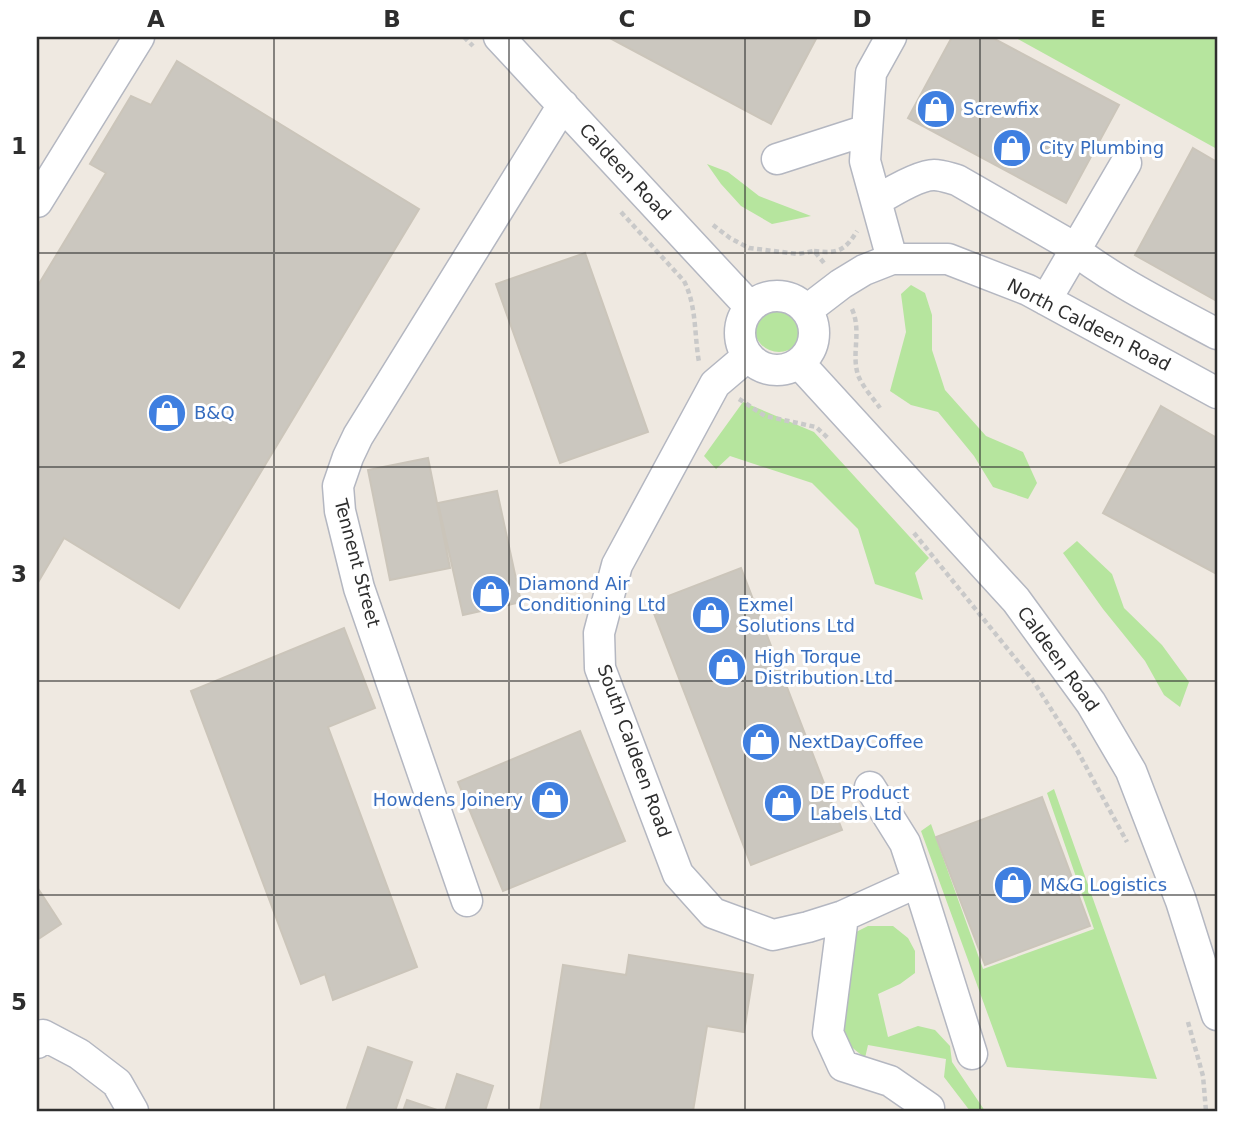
<svg xmlns="http://www.w3.org/2000/svg" width="1254" height="1148" font-family="'DejaVu Sans',sans-serif">
<rect width="100%" height="100%" fill="#efe9e1"/>
<path fill="#b6e59e" d="M1014,37H1217V149Z
M707,164L728,172L759,196L811,216L772,224L741,206L721,184Z
M911,285L925,293L932,315V350L945,390L986,436L1023,452L1037,483L1028,499L993,487L974,456L938,412L911,405L890,391L906,332L901,294Z
M754 327a25 25 0 1 1 50 0a25 25 0 1 1-50 0Z
M743,402L814,432L929,558L915,573L923,600L875,584L858,529L812,483L730,456L716,469L704,456Z
M1077,541L1112,574L1124,608L1162,645L1189,682L1180,707L1164,695L1145,661L1103,609L1063,553Z
M1054,789L1157,1079L1007,1067L921,831L931,824L983,969L1094,929L1047,793Z
M868,926H893L908,938L915,951V973L900,984L878,994L888,1037L918,1026L935,1030L950,1046L952,1062L985,1111H970L944,1077L946,1059L868,1045L865,1058L849,1045L843,1028L856,932Z"/>
<path fill="#cbc7bf" stroke="#cbc5ba" stroke-width="2" d="M608,37H817L771,124Z
M952,37H991L1119,105L1066,203L908,118Z
M177,61L419,209L179,608L64,538L37,584V287L106,173L90,164L131,96L151,105Z
M1193,148L1217,162V301L1135,255Z
M585,253L648,432L560,463L496,284Z
M1161,406L1217,438V574L1103,513Z
M428,458L450,568L390,580L368,470Z
M497,491L521,602L463,615L438,503Z
M741,568L842,830L751,865L650,603Z
M344,628L375,708L328,727L417,967L333,1000L325,974L301,984L191,691Z
M580,731L625,841L503,891L458,782Z
M1042,797L1090,926L985,965L936,837Z
M37,887L61,924L37,940Z
M629,955L753,975L744,1032L707,1026L693,1111H540L563,965L626,975Z
M368,1047L412,1062L395,1111H346Z
M457,1074L493,1086L485,1111H445Z
M407,1100L440,1111H403Z"/>
<g fill="none" stroke-linecap="round" stroke-linejoin="round">
<g stroke="#b4b7c1" stroke-width="33">
<path id="minor" d="M499,37L750,307
M891,37L871,73L865,161L892,259
M777,159L867,130
M876,201C889,193 919,175 934,175C942,175 949,178 957,180L1063,241C1109,279 1165,306 1217,334
M37,202L139,37
M740 333a37 37 0 1 1 74 0a37 37 0 1 1-74 0Z
M1046,300L1126,163
M807,310L841,284L864,270L892,259H948L1028,290L1217,393
M748,356L715,384L617,565L599,633L600,668L678,874L713,913L773,935L808,927L843,916L918,882L972,1054
M799,363L1016,600L1091,703L1131,771L1181,901L1217,1015
M870,787L905,843L918,882
M467,901L359,588L340,511L338,486L348,457L358,436L563,105
M843,916L828,1033L843,1066L890,1081L929,1108
M37,1043L43,1035L79,1054L117,1083L133,1111"/>
</g>
<path stroke="#c9c9c9" stroke-width="4.5" stroke-dasharray="5 3.5" stroke-linecap="butt" d="M464,37L473,46
M621,212L684,281C697,307 694,334 699,362
M713,225L730,238L749,248L798,254L814,251L824,263
M814,251C837,254 845,251 857,231
M852,309C862,332 851,353 858,375C862,386 873,398 880,408
M739,399L765,416L816,427L828,438
M914,533L1032,679L1077,750L1127,842
M1188,1022L1203,1076L1206,1111"/>
<use href="#minor" stroke="#fff" stroke-width="30"/>
</g>
<path fill="none" stroke="#2e2e2e" stroke-width="2" stroke-opacity="0.55" d="M274,37V1111M509,37V1111M745,37V1111M980,37V1111M37,253H1217M37,467H1217M37,681H1217M37,895H1217"/>
<defs>
<g id="shop-disc" transform="scale(2.0125)"><circle r="9.5" fill="#3f7fe0" stroke="#fff"/><path d="M-5-2.5h2.3a2.7 3.5 0 0 1 5.4 0H5L5.5 6h-11ZM-1.5-2.5h3a1.5 2.3 0 0 0-3 0Z" fill="#fff"/></g>
</defs>
<g fill-rule="evenodd">
<use href="#shop-disc" x="936" y="109"/>
<use href="#shop-disc" x="1012" y="148"/>
<use href="#shop-disc" x="167" y="413"/>
<use href="#shop-disc" x="491" y="594"/>
<use href="#shop-disc" x="711" y="615"/>
<use href="#shop-disc" x="727" y="667"/>
<use href="#shop-disc" x="761" y="742"/>
<use href="#shop-disc" x="550" y="800"/>
<use href="#shop-disc" x="783" y="803"/>
<use href="#shop-disc" x="1013" y="885"/>
</g>
<g text-anchor="middle" stroke-width="6" stroke-linejoin="round" paint-order="stroke">
<g font-size="18" fill="#366cbe" stroke="#fff" text-anchor="start">
<text x="963" y="115">Screwfix</text>
<text x="1039" y="154">City Plumbing</text>
<text x="194" y="419">B&amp;Q</text>
<text x="518" y="590">Diamond Air<tspan x="518" dy="21">Conditioning Ltd</tspan></text>
<text x="738" y="611">Exmel<tspan x="738" dy="21">Solutions Ltd</tspan></text>
<text x="754" y="663">High Torque<tspan x="754" dy="21">Distribution Ltd</tspan></text>
<text x="788" y="748">NextDayCoffee</text>
<text x="810" y="799">DE Product<tspan x="810" dy="21">Labels Ltd</tspan></text>
<text x="523" y="806" text-anchor="end">Howdens Joinery</text>
<text x="1040" y="891">M&amp;G Logistics</text>
</g>
<g font-size="18" fill="#2e2e2e" stroke="#fff">
<text transform="translate(625 172) rotate(47)" y="6">Caldeen Road</text>
<text transform="translate(1089 325) rotate(27)" y="6">North Caldeen Road</text>
<text transform="translate(357 563) rotate(75)" y="6">Tennent Street</text>
<text transform="translate(1058 659) rotate(54)" y="6">Caldeen Road</text>
<text transform="translate(634 751) rotate(70)" y="6">South Caldeen Road</text>
</g>
</g>
<rect width="1254" height="1148" fill="none" stroke="#ffffff" stroke-width="77"/>
<rect x="38" y="38" width="1178" height="1072" fill="none" stroke="#2e2e2e" stroke-width="2.5"/>
<g font-size="23" text-anchor="middle" font-weight="bold" fill="#2e2e2e">
<text x="156" y="27">A</text>
<text x="392" y="27">B</text>
<text x="627" y="27">C</text>
<text x="862" y="27">D</text>
<text x="1098" y="27">E</text>
<text x="19" y="154">1</text>
<text x="19" y="368">2</text>
<text x="19" y="582">3</text>
<text x="19" y="796">4</text>
<text x="19" y="1010">5</text>
</g>
</svg>
